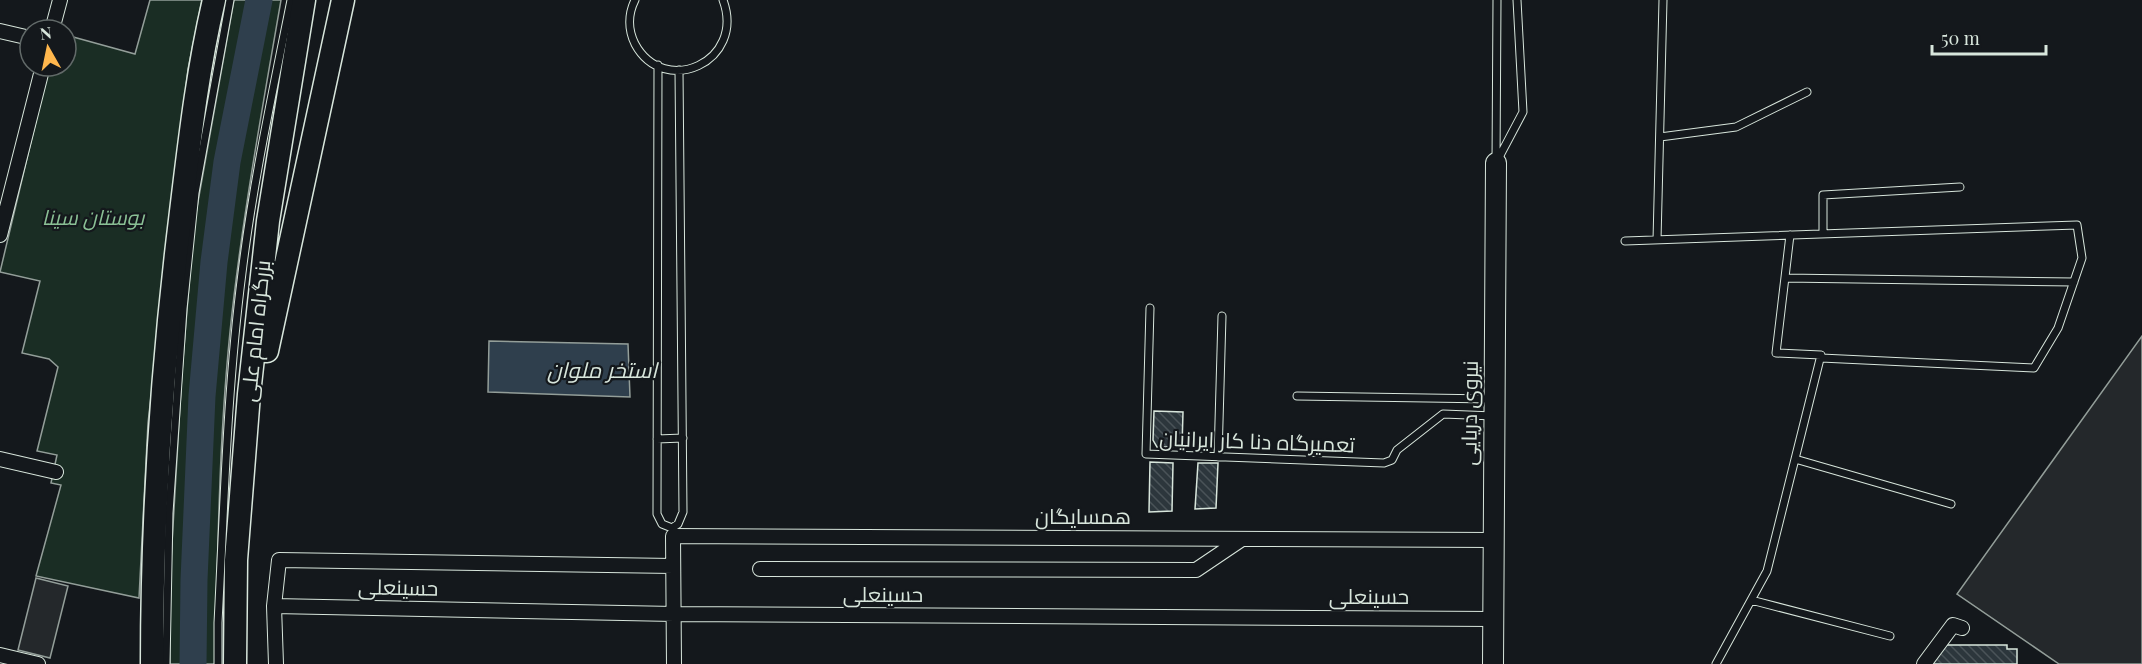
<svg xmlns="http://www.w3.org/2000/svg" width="2142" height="664" font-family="'Playfair Display',Cairo,serif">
<defs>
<pattern id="building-back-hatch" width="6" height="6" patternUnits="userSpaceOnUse" patternTransform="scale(1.5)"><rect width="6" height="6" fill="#2c363c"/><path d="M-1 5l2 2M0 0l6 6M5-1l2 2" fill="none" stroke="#4a5358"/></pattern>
</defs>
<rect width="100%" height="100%" fill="#14181c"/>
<path fill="#1a2d24" stroke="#939e99" stroke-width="1.5" d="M150,0H202L188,69L148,423L139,598L36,576L61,485L51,483L57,455L37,451L58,367L49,359L22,353L40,281L0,272L49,66H66V35L135,54Z
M234,0H281C264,99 246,197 234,296C219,418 218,542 215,664H170L169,595L182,372L194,224Z"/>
<path fill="#24282b" stroke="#939e99" stroke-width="1.5" d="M2142,336V664H2059L1957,594Z
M36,578L68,586L50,658L18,650Z"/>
<path fill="#2f3f4d" stroke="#939e99" stroke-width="1.5" d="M489,341L628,344L630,397L488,392Z"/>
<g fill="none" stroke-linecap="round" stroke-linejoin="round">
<path stroke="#2f3f4d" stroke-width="27" d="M193,664L194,580L202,396L214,262L227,162L259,0"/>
</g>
<path fill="url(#building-back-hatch)" stroke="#d8e6dc" stroke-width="1.5" d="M1154,411L1183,412L1182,447H1157L1153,440Z
M1150,462L1173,463L1172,511L1149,512Z
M1198,463H1218L1216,508L1195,509Z
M1936,645H2007V649H2017V664H1928Z"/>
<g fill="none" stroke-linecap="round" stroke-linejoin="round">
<g stroke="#d8e6dc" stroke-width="9">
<path id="service" d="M635,0C628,14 628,30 635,44C664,98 746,62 723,0
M1497,0L1496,163L1523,112L1517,0
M658,65L657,514L662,524L672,528
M1660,137L1736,127L1807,92
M1823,234V195L1960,187
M1657,240L1663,0
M1625,241L2077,225L2082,258L2058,328L2034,368L1821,358
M1785,278L2074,282
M1150,308L1146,454L1384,463L1392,460L1397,450L1443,414L1494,416
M1297,396L1491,399
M657,439L683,438
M1218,457L1222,316
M1795,459L1951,504
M673,532L672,528L678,524L683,512L679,70
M1751,600L1890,636
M166,664L169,513L183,309L195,193L230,0
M218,664V623C224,507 227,389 242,273C253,182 273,90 291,0
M1716,664L1767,571L1821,355L1776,353L1790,235"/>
</g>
<g stroke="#d8e6dc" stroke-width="16">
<path id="minor" d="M52,30L60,0
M0,31L30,38
M0,235L43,66
M0,459L56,472
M760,569L1196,570L1242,539
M274,606L674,614L1493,619
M0,655L38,664
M276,664L274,606L279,560L673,566
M674,664L673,536L1493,540
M1924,664L1953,625L1962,628"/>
</g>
<g stroke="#d8e6dc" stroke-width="22">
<path id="secondary" d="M1493,664L1496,163"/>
</g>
<g stroke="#d8e6dc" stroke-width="25">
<path id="trunk" d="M267,351L343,0
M152,664C152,516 162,367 180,220C189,146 197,72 214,0
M235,664L236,560L249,394L268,221L304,0"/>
</g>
<use href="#service" stroke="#14181c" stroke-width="7"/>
<use href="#minor" stroke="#14181c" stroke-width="14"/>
<use href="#secondary" stroke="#14181c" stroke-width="20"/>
<use href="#trunk" stroke="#14181c" stroke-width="22"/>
</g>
<g text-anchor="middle" stroke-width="4.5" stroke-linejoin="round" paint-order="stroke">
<g font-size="21" font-style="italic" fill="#8ac095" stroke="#14181c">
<text x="93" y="225">بوستان سینا</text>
</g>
<g font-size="21" fill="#d8e6dc" stroke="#14181c">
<text transform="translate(256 331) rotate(-84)" y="7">بزرگراه امام علی</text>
<text transform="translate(1470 413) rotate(-89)" y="7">نیروی دریایی</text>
<text transform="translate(1257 442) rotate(2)" y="7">تعمیرگاه دنا کار ایرانیان</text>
<text x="1083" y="524">همسایگان</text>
<text transform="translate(398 588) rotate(1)" y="7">حسینعلی</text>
<text x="883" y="602">حسینعلی</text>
<text x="1369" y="604">حسینعلی</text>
</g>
<g font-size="22" font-style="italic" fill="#d8e6dc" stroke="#14181c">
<text x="602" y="378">استخر ملوان</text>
</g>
</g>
<g transform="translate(48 48) rotate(351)"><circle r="28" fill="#14181c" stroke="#626a69" stroke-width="1.5"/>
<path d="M0-4.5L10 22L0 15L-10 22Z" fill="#ffb74d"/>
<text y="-9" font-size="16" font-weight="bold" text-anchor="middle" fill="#d8e6dc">N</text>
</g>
<path d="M1932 45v9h114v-9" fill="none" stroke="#d8e6dc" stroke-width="3"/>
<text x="1941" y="45" font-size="18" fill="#d8e6dc" stroke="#14181c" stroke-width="4.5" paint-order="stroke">50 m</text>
</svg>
